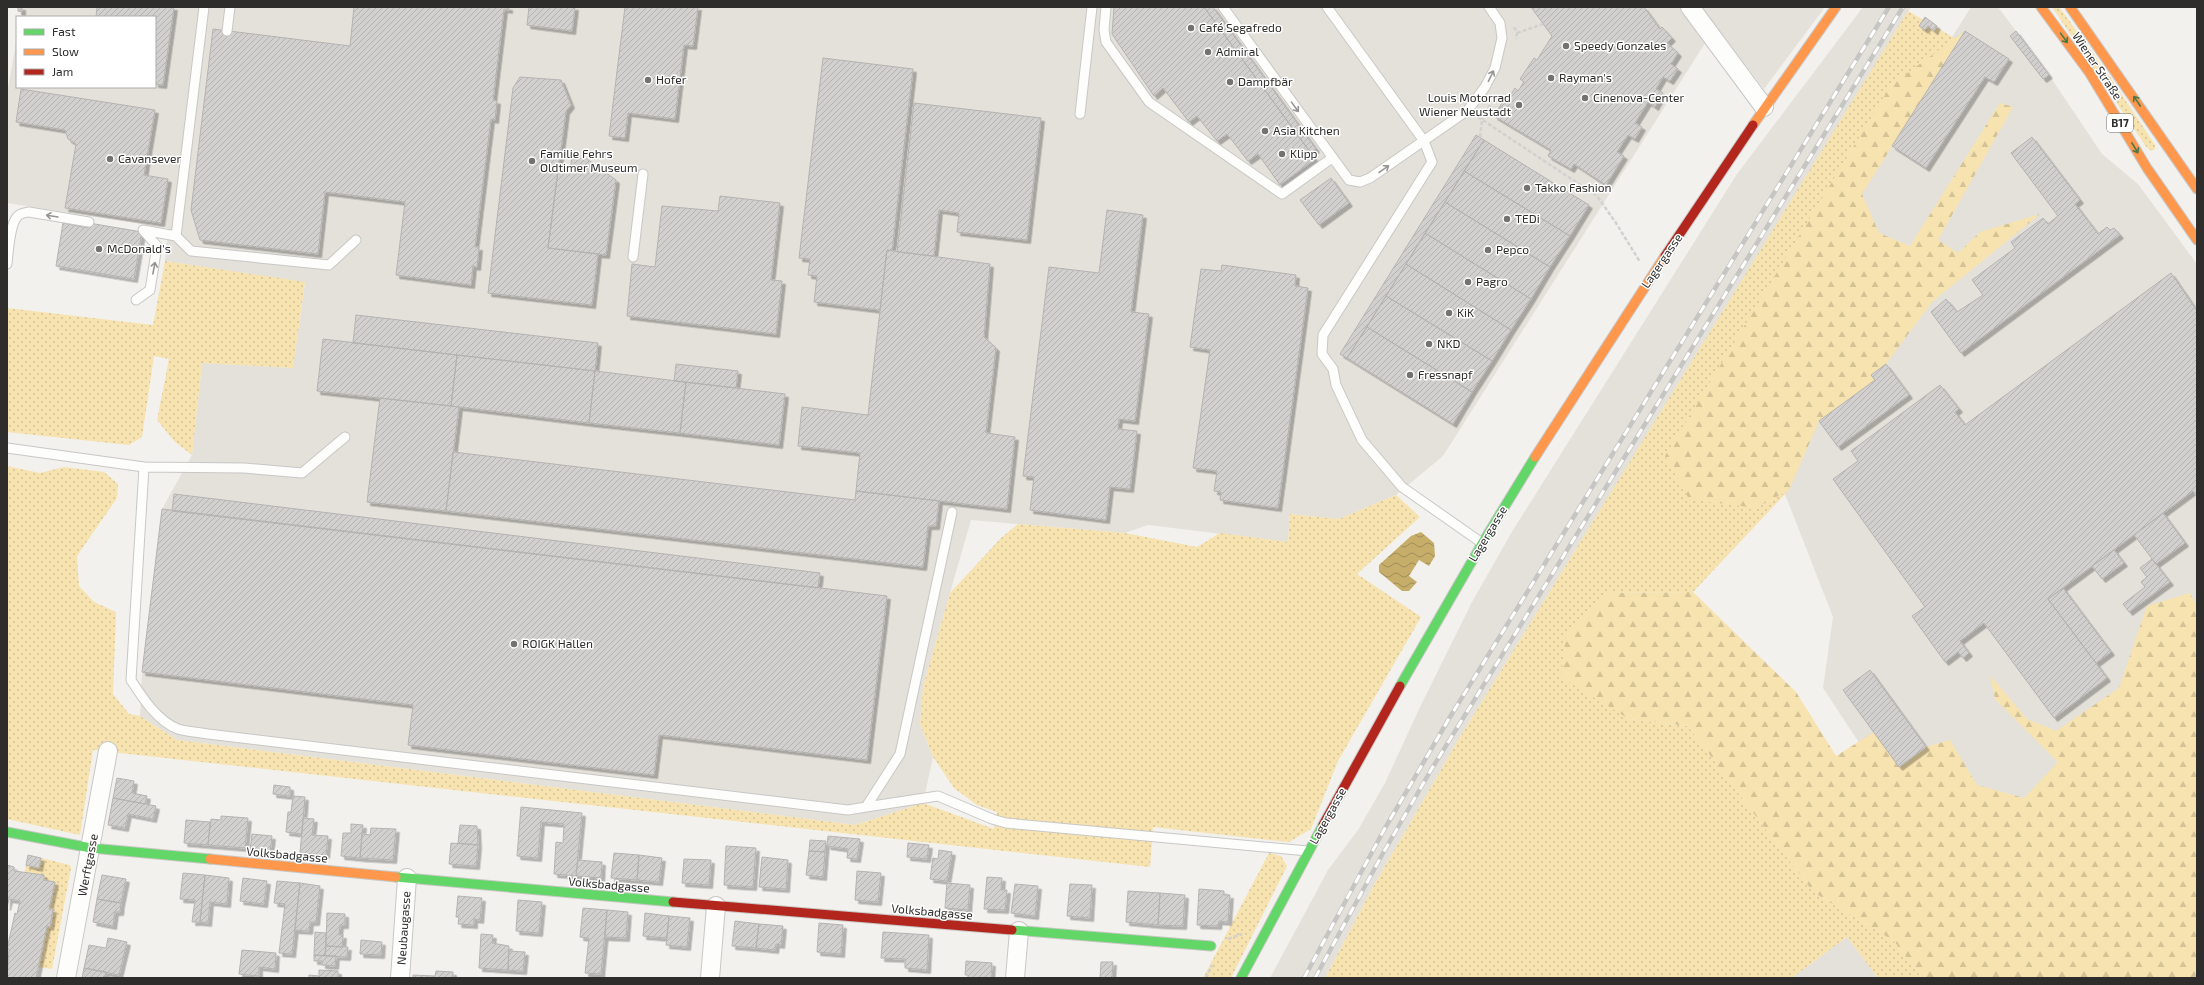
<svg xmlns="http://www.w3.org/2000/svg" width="2204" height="985" font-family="'Exo 2',sans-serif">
<defs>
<pattern id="grass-dots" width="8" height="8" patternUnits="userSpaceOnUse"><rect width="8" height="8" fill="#f7e3af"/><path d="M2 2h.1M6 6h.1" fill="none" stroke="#d4c397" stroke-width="1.8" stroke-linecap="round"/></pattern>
<pattern id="forest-firs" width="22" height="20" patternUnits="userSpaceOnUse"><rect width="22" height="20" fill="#f7e3af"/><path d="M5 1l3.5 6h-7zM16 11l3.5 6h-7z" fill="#d4c397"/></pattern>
<pattern id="water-waves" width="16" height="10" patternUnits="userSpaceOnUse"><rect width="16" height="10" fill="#c6ad6a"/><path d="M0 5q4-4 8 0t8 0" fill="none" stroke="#a18d57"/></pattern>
<pattern id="building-hatch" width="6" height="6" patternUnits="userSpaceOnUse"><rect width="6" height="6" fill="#d1d0ce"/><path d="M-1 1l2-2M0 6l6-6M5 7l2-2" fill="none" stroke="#b4b3b1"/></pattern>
<filter id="shadow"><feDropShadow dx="3.5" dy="3.5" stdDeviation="0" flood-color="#0004"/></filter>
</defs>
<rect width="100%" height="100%" fill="#f3f1ee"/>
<path fill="#e4e1da" d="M22,7H1825L1764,89L1716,26L1443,456L1396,495L1339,519L1290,514L1288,542L1148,525L1125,533L971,520L923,687L920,724L933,757L923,803L855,825L177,740L140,716L142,672L162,509L192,455L202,363L293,368L305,283L165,261L168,228L7,203V93L17,38V87H155V17H21Z
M1863,7H1911L1457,742L1373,887L1325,978H1270L1328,870L1358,830L1385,783L1419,709L1472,602L1513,530L1737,174Z
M1971,7H1998L2049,75L2102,154L2138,184L2197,264V738L2027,816L1885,782L1823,688L1833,617L1774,466L1839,216Z
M1847,937L1878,978H1792Z"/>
<path fill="url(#grass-dots)" d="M2052,7H2059L2106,71L2155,145V149L2152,151L2147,148Z
M1908,11L1956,39L1891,85L1756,508L1789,490L1693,592L1608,593L1629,719L1688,726L1813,892L1894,941L1922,978H1878L1847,937L1792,978H1325L1373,887L1457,742Z
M165,261L305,282L293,368L202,363L192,455L174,441L157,420L169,359L154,356L142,437L129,445L7,432V308L153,325Z
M7,466L40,473L64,467L104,472L118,484L117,498L77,556L79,586L94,602L116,612L113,694L129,714L140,716L177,740L855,825L923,803L994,829L997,812L977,805L954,788L933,757L920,724L923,687L950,593L1001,538L1018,524L1125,533L1197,547L1220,533L1288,542L1290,514L1339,519L1396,495L1420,517L1357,574L1421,617L1338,761L1311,829L1289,842L1153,827L1150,867L93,750L80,835L7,819Z
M1269,853L1281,856L1287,866L1231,978H1203Z
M41,858L70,865L71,868L52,969L38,967L47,926L50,927L53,910L49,909L55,882L44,880V875L24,873L26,865L39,868Z"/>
<path fill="url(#forest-firs)" d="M1965,31L1862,194L1879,233L1910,246L2000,103L2013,107L1938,240L1958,253L1980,232L2040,214L1932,302L1886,364L1871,375L1875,380L1819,421L1789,490L1756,508L1689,499L1665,456L1891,85Z
M1693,592L1796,692L1836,756L1874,732L1900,767L1926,747L1950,740L1977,785L2024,798L2058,762L1995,699L1990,675L2027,719L2056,731L2119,688L2147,606L2190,593L2197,607V978H1922L1894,941L1813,892L1688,726L1629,719L1561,677L1566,633L1608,593Z"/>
<path fill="url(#water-waves)" d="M1421,532L1434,543L1435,556L1429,566L1419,560L1409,576L1417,582L1409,591H1402L1379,572V565L1411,536Z"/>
<path fill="url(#building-hatch)" stroke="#b5b3b2" filter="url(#shadow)" d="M18,7H22V12L18,11Z
M97,7H174L163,85L155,84V17H96Z
M354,7H509V10L504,9L493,100L497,101L495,120L491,119L475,247H479L477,267L473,266L471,285L396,275L405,202L325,192L318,254L200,240L191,210L213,29L350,46Z
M529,7H575L572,31L527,25Z
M625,7H698L693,46L684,45L675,119L628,113L625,138L609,136Z
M1114,7H1204L1315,159L1280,185L1258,154L1248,161L1227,134L1217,141L1197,116L1189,122L1163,88L1154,96L1112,34Z
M1204,7H1213L1316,149L1311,153Z
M1531,7H1644L1660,29L1662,27L1672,38L1667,43L1678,53L1671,64L1678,69L1670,81L1663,77L1656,89L1663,93L1655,107L1648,102L1635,123L1642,127L1635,139L1628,135L1617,152L1624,156L1606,185L1574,164L1571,169L1548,156L1551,150L1494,116L1502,103L1505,104L1515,88L1518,91L1524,82L1520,79L1534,58L1537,60L1552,36Z
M1925,17L1937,26L1934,31L1928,26L1925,30L1919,26Z
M1965,31L2009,59L1994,82L1985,77L1926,168L1892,146Z
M2016,31L2049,75L2043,79L2010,36Z
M823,58L913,69L892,251L887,250L880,310L814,302L817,276L808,275L810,259L799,258Z
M520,77L561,80L571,105L566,111L548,248L598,254L592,305L488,293L513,88Z
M21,89L155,110L144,175L168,179L161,223L65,208L76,144L68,139L65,130L16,122Z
M914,103L1041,118L1027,240L957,232L959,213L939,210L934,256L897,252Z
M1476,135L1484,140L1347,358L1340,354Z
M2032,137L2080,200L2075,204L2098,234L2107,227L2110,230L2114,228L2120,235L1961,353L1931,312L1946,299L1957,312L1983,295L1972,280L2015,248L2011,242L2043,218L2048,224L2058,216L2011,153Z
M1484,140L1589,205L1570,236L1464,171Z
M572,157L587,159L616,180L606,255L548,248L558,170L570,171Z
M1464,171L1570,236L1550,267L1445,202Z
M1331,178L1349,203L1319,225L1300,200Z
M720,196L780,203L771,280L782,281L776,334L627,316L632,264L655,267L662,206L718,211Z
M1445,202L1550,267L1531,299L1425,233Z
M1107,210L1143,215L1131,312L1149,314L1135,421L1119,419L1118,429L1137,431L1130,489L1110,487L1106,520L1030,510L1034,477L1023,476L1049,267L1099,273Z
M63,223L88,228L89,223L142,232L134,279L56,266Z
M1425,233L1531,299L1511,330L1406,264Z
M887,250L990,264L984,337L996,348L986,433L1015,437L1007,509L856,491L860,453L798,446L802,407L868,415Z
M1406,264L1511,330L1492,361L1386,296Z
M1222,265L1296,275L1295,286L1308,288L1278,508L1220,500L1221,492L1214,491L1217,471L1193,468L1210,350L1190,347L1201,269L1221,271Z
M2171,273L2197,311V497L2193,491L2048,599L2107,678L2054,718L1984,623L1960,641L1969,653L1963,658L1958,652L1945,662L1912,616L1925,607L1833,479L1858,461L1851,451L1940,385L1959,409L1955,412L1965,425Z
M1386,296L1492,361L1472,392L1367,327Z
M356,315L598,343L595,371L353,343Z
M1367,327L1472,392L1453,424L1347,358Z
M323,339L457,355L451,406L317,391Z
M457,355L595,371L589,423L451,406Z
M676,364L738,371L736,388L674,381Z
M1886,364L1909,395L1838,447L1819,421L1875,380L1871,375Z
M595,371L686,382L680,433L589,423Z
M686,382L785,394L779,445L680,433Z
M380,398L459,407L446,511L367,502Z
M453,452L855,500L856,491L939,501L936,526H928L923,567L446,511Z
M174,494L820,573L818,588L172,511Z
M162,509L887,596L867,760L659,735L654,775L408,745L413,705L142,672Z
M2163,513L2185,543L2156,564L2134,535Z
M2114,550L2124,563L2102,579L2092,566Z
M2152,559L2170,582L2129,612L2123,604L2145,587L2141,582L2147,577L2140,568Z
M2063,588L2111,652L2096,663L2048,599Z
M1870,670L1926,747L1899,767L1843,690Z
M117,778L134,781L132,793L147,796L145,804L113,798Z
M274,785L290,787V796L273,794Z
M293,796L305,797L302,834L286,832L288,812H291Z
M113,798L156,806L153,819L128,814L125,828L108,825Z
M521,807L582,813L576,876L554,874L556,842L563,843L564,824L541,822L538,858L517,856Z
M221,816L248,818L245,848L208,845L211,819L221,820Z
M303,818L314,819L312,835L328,836L326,855L300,853Z
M186,820L210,822L208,845L184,843Z
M351,824L363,825L360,858L341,856L343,833H351Z
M460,825L477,826L478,845L458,843Z
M371,828L396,829L393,860L360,858L362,834L370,835Z
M252,834L272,836L270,852L250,850Z
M828,836L860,839L857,859L847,858L848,849L827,846Z
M810,840L826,841L825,852L809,851Z
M451,843L478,845L476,866L449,864Z
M908,843L929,845L927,859L907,857Z
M726,846L756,848L753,887L724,885Z
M939,850L952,852L947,881L930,879L933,858L938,859Z
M809,851L825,852L823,877L806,875Z
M614,853L639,855L637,880L611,878Z
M28,855L41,858L39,868L26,865Z
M639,855L662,858L659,882L637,880Z
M762,857L788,860L786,889L759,887Z
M684,859L711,860L709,885L682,883Z
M578,860L602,862L601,878L576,876Z
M7,865L14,867V871L44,875V880L55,882L49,909H53L50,927L47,926L36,978H7L9,949H7L15,913L17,914L20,901L9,899L7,907Z
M857,871L881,873L878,902L855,900Z
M183,873L205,875L200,922H192L195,900L180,899Z
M102,875L126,879L121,903L97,899Z
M205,875L229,878L227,904L210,902L208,923L200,922Z
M987,877L1002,878L1001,890H1007L1005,910L984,909Z
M243,878L267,881L264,904L240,901Z
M277,881L300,883L292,954L279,953L285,904L274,903Z
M300,883L320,886L316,922H310L309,931L295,930Z
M947,883L970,885L968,910L945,908Z
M1015,884L1038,886L1035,916L1011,913Z
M1070,884L1092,885L1090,918L1067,916Z
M1199,889L1224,891V895H1230L1228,922L1219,921L1218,926L1197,925Z
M1128,891L1160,893L1158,925L1126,922Z
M1160,893L1185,895L1183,926L1158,925Z
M458,896L482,898L480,920L474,919V925L458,924L459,917H456Z
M97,899L121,903L120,912H115L113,926L93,922Z
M518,900L542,902L539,933L516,931Z
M583,908L607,910L601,974L585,973L589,938L580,937Z
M607,910L628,912L626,938L605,937Z
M327,913L345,914V925H340L339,935H343L342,947L326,946Z
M645,913L669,916L667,938L643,936Z
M669,916L690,918L687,947L666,945Z
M735,921L759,924L756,948L732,946Z
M819,923L843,925L841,954L817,952Z
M759,924L783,926L781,945L776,944L775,950L756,948Z
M315,932L326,933L325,956L314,955Z
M883,932L929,935L927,970L905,968V959L881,958Z
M481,934L493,935L492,943L509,946L508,970L479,968Z
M108,938L127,942L119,975L84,968L89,945L106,948Z
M361,940L382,942L381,955L360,954Z
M326,946L348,947L347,957L325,956Z
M242,950L276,953L275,969L259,967V976L239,974Z
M509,951L525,952L523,971L508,970Z
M314,955L336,956L335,966L322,965V961H314Z
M966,961L992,963L991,978H968V975H965Z
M1101,962H1113L1112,978H1100Z
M84,968L106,972L104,978H82Z
M319,970L338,971V978H309V975L319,976Z
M436,971L453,972V978H413V975L435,976Z"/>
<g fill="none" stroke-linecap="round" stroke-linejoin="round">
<g stroke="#c8c7c5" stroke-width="11">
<path id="lane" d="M204,7L176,236L191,251L329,265L356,240
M1106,7L1104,30L1106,42L1149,102L1282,194L1332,158
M1223,7L1349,180L1360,182L1370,178L1468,110L1485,87L1495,68L1502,38L1500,23L1489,7
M1327,7L1424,141L1432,162L1323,335L1322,354L1333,369L1336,385L1362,440L1402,487L1482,543
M227,31L230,7
M1080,114L1092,7
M143,230L176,236
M633,257L643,174
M7,264C8,254 10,224 17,217C20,213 24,213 29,212L89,222
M136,300L150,290L157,246L143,230
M7,448L144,467L131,680C142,697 157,721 178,729C187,732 199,732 208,734L848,810L866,807L900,754L952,512
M144,467L244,468L302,473L345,437
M866,807L938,796L992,819L1006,823L1308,851"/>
</g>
<g stroke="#c8c7c5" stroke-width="20">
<path id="street" d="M1690,7L1764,107
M66,978L108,751
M400,978L407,878
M710,978L716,906
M1015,978L1019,931"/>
</g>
<g stroke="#c8c7c5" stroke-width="11">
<path id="fast" d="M1400,686L1483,542L1535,457
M7,832L91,848L210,859
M396,877L673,902
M1012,930L1211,946
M1241,978L1323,825"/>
</g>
<g stroke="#c8c7c5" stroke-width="11">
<path id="slow" d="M2041,7L2089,72L2147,168L2197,240
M2070,7L2197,189
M1753,125L1836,7
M1535,457L1665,256
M210,859L396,877"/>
</g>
<g stroke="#c8c7c5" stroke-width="11">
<path id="jam" d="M1665,256L1753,125
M1323,825L1400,686
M673,902L1012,930"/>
</g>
<path stroke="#d1d1d0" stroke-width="2.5" stroke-dasharray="4 2" stroke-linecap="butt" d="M1514,27L1517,33L1516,39
M1517,33L1543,24
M1478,117L1597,196L1616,223L1640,262
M1480,137L1482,120L1492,101
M1228,939L1242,934
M1206,978L1212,965"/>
<use href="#lane" stroke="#fdfdfc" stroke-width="9"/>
<use href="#street" stroke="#fdfdfc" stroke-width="18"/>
<use href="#fast" stroke="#63d668" stroke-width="9"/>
<use href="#slow" stroke="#ff974d" stroke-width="9"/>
<use href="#jam" stroke="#b3261e" stroke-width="9"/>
<g stroke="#c5c5c4" stroke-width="4.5">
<path id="rail" d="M1304,978L1384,830L1450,717L1889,7
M1315,978L1382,855L1431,770L1903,7"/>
</g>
<use href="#rail" stroke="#fff" stroke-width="3" stroke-dasharray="9" stroke-linecap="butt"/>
</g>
<defs><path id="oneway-shaft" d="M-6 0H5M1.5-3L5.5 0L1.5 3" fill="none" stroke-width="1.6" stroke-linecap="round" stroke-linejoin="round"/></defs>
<g stroke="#467947">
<use href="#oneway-shaft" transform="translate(2064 38) rotate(54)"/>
<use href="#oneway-shaft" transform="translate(2137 101) rotate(-124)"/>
<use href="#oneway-shaft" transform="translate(2135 148) rotate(59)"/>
</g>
<g stroke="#969594">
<use href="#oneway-shaft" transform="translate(1491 76) rotate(-64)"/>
<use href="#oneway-shaft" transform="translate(1295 107) rotate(54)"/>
<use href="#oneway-shaft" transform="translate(1384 169) rotate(-35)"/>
<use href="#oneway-shaft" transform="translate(52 216) rotate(-171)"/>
<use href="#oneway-shaft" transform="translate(154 268) rotate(-79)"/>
</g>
<g fill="#737270" stroke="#fff" stroke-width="1.5">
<circle cx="1191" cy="28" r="4"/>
<circle cx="1566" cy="46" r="4"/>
<circle cx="1208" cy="52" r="4"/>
<circle cx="1551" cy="78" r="4"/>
<circle cx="648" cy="80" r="4"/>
<circle cx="1230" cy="82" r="4"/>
<circle cx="1585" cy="98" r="4"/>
<circle cx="1519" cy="105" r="4"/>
<circle cx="1265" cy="131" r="4"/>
<circle cx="1282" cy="154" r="4"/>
<circle cx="110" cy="159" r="4"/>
<circle cx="532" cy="161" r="4"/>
<circle cx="1527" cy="188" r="4"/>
<circle cx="1507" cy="219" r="4"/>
<circle cx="99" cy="249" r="4"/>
<circle cx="1488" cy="250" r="4"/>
<circle cx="1468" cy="282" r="4"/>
<circle cx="1449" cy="313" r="4"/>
<circle cx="1429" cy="344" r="4"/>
<circle cx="1410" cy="375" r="4"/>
<circle cx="514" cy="644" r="4"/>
</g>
<g text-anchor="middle" stroke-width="3" stroke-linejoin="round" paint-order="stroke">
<rect fill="#fff" stroke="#6d6c6b" stroke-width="1" x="2107" y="114" width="26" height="18" rx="3"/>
<g font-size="11" font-weight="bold" fill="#2e2d2c">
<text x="2120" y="127">B17</text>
</g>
<g font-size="12" fill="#2e2d2c" stroke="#fff" text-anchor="start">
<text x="1199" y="32">Café Segafredo</text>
<text x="1574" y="50">Speedy Gonzales</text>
<text x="1216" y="56">Admiral</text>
<text x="1559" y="82">Rayman's</text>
<text x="656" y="84">Hofer</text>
<text x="1238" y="86">Dampfbär</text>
<text x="1511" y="102" text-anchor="end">Louis Motorrad<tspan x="1511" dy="14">Wiener Neustadt</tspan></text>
<text x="1593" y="102">Cinenova-Center</text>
<text x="1273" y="135">Asia Kitchen</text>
<text x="540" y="158">Familie Fehrs<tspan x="540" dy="14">Oldtimer Museum</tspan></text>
<text x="1290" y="158">Klipp</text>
<text x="118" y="163">Cavansever</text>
<text x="1535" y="192">Takko Fashion</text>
<text x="1515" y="223">TEDi</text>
<text x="107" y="253">McDonald's</text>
<text x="1496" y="254">Pepco</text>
<text x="1476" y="286">Pagro</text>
<text x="1457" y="317">KiK</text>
<text x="1437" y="348">NKD</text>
<text x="1418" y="379">Fressnapf</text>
<text x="522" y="648">ROIGK Hallen</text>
</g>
<g font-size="12" fill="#2e2d2c" stroke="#fff">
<text transform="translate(2097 66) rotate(56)" y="4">Wiener Straße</text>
<text transform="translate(1662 261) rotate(-56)" y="4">Lagergasse</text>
<text transform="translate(1488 534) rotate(-59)" y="4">Lagergasse</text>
<text transform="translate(1328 816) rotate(-61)" y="4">Lagergasse</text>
<text transform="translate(287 855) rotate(5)" y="4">Volksbadgasse</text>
<text transform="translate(88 865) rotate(-79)" y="4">Werftgasse</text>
<text transform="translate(609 885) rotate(5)" y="4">Volksbadgasse</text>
<text transform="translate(932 912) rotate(5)" y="4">Volksbadgasse</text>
<text transform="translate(404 928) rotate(-86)" y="4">Neubaugasse</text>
</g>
</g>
<rect width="2204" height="985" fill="none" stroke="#2e2d2c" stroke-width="16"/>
<rect x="16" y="16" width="140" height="72" fill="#ffffff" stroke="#ababab"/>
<rect x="24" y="29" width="20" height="6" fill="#63d668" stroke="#ababab"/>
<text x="52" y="36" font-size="12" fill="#2e2d2c">Fast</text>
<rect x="24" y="49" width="20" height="6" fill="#ff974d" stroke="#ababab"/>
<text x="52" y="56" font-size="12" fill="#2e2d2c">Slow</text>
<rect x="24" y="69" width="20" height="6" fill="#b3261e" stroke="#ababab"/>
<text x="52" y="76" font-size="12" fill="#2e2d2c">Jam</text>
</svg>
